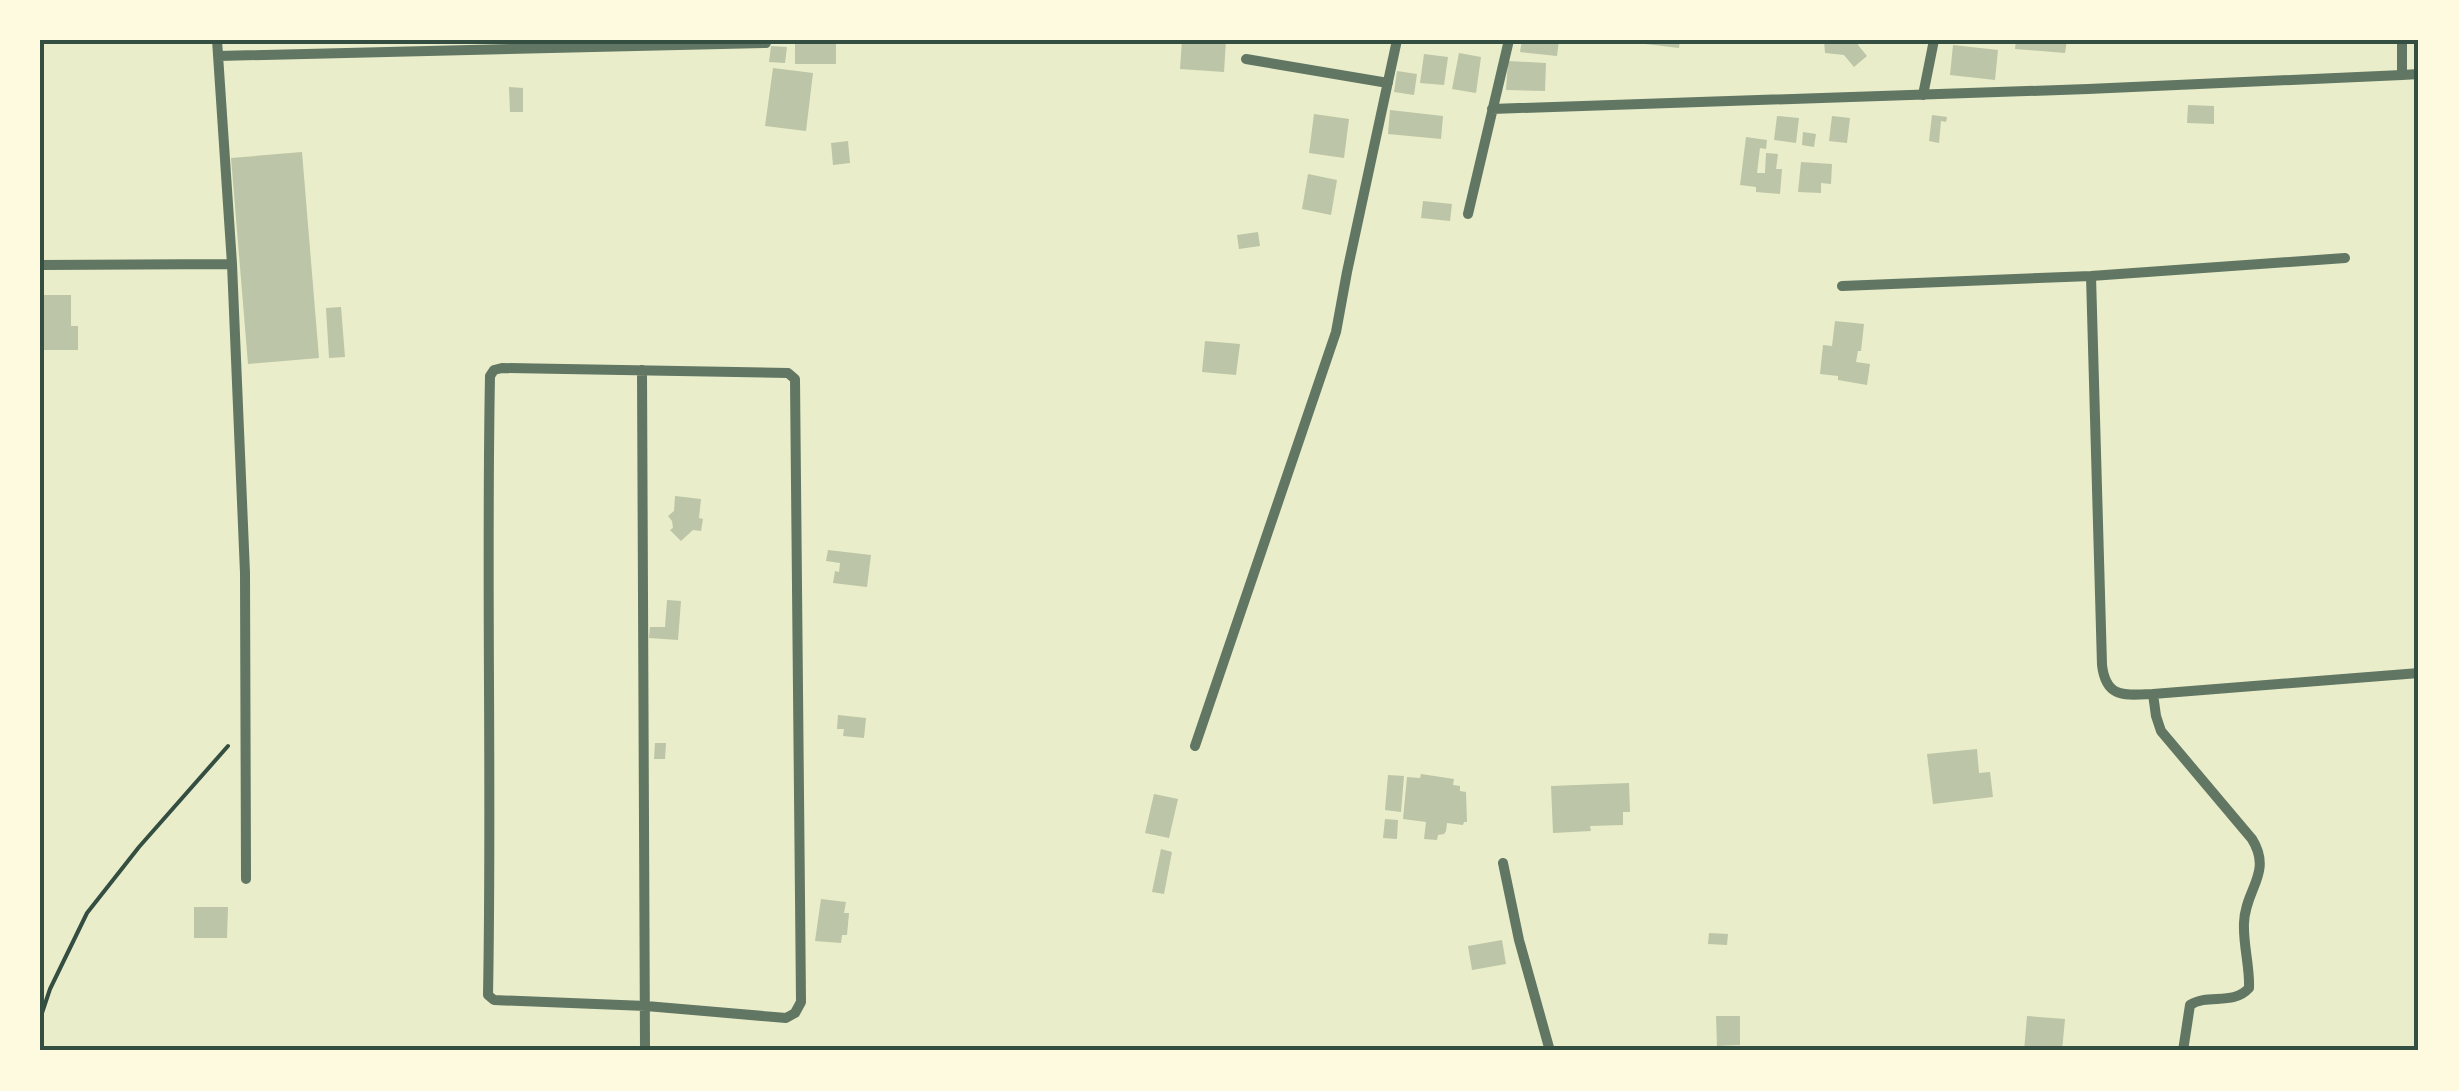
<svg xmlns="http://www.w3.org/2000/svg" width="2459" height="1091" font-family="'Archivo Narrow',sans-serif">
<rect width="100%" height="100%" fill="#e9edc9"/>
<path fill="#bcc5a7" d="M1182,40H1226L1224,72L1180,69Z
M1522,40H1559L1557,56L1520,52Z
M1646,40H1680L1679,48L1645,44Z
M1824,40H1860L1858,45L1867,56L1854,67L1844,55L1825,53Z
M2016,40H2067L2065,53L2015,49Z
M795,42H836V64H795Z
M1953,45L1998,50L1995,80L1950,75Z
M771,46L787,47L785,63L769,62Z
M1459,53L1481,57L1476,93L1452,89Z
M1424,54L1448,57L1444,85L1420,83Z
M1508,61L1546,63L1545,91L1506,90Z
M773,68L813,73L806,131L765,126Z
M1397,71L1417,74L1414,95L1394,92Z
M509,87L523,88V112H510Z
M2188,105L2214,106V124L2187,123Z
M1390,110L1443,116L1441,139L1388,134Z
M1314,114L1349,119L1344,158L1309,153Z
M1932,115L1947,117L1946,122L1941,121L1939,143L1929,141Z
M1777,116L1799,118L1796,143L1774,140Z
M1832,116L1850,118L1847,143L1829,141Z
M1803,132L1816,134L1814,147L1802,145Z
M1746,137L1767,140L1766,149L1760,148L1757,173H1765L1766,153L1778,154L1776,169H1782L1780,194L1756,192V187L1740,185Z
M848,141L850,163L833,165L831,143Z
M302,152L319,358L248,364L231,158Z
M1801,162L1832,164L1831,184L1821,183V193L1798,192Z
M1308,174L1337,180L1331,215L1302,209Z
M1423,201L1452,204L1450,221L1421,218Z
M1258,232L1260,246L1239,249L1237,235Z
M40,295H71V326H78V350H40Z
M341,307L345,357L329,358L326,308Z
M1835,321L1864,324L1861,351H1858L1856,362L1870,364L1867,385L1838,380V376L1820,374L1823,345L1832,346Z
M1205,341L1240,344L1236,375L1202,372Z
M675,496L701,499L699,518L703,519L701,531L693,530L681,541L670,530L673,528L672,521L668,516L674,511Z
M828,550L871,555L867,587L833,583L835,571L839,572L840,563L826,561Z
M667,600L681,601L678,640L649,638L650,627H665Z
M838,715L866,718L864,738L843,736L844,729H837Z
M655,743H666L665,759H654Z
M1977,749L1979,773L1990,772L1993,797L1933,804L1927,754Z
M1421,774L1454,779L1453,785L1460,786V791L1466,792L1467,822H1464L1463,825L1447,823L1446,831L1444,834L1438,835L1437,840L1424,839L1426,822L1403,819L1407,777L1420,778Z
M1388,775L1404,776L1401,812L1385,810Z
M1629,783L1630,812H1623V825L1590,826L1591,831L1553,833L1551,786Z
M1154,794L1178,799L1169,838L1145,833Z
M1385,819L1398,820L1397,839L1383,838Z
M1161,849L1172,852L1164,894L1152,892Z
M821,899L846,902L844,913H849L847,935H842L841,943L815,941Z
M194,907H228L227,938H194Z
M1709,933L1728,934L1727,945L1708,944Z
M1502,940L1506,964L1472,970L1468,946Z
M1716,1016H1740V1045L1717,1046Z
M2027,1016L2065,1019L2062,1051H2024Z"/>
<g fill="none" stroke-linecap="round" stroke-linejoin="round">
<path stroke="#344e41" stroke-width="4" d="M40,1019L50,989L87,913L139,847L228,746"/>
<path stroke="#617663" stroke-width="10" d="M217,40L232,264L245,573L246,879
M218,56L766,43
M1246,59L1388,83
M2402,75L2419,74
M1923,95L1934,40
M1492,109L2088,89L2402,75V40
M1468,214L1509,40
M40,265L232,264
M2091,276L2102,665C2106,699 2125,695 2153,694L2419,673
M1842,286L2091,276L2345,258
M502,368L788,373L795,379L801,1002L795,1013L786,1018L646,1006L494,1000L488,995C492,789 486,582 490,376L494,370Z
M642,370L645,1051
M2153,694L2156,716L2161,731L2252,839C2273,873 2245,889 2244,923C2243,945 2250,967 2249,988C2233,1006 2208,993 2190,1005L2183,1051
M1195,746L1336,332L1347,272L1397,40
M1503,863L1519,940L1550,1051"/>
</g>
<rect width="2459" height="1091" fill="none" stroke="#fefae0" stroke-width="85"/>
<rect x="42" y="42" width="2374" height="1006" fill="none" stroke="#344e41" stroke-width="4"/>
</svg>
